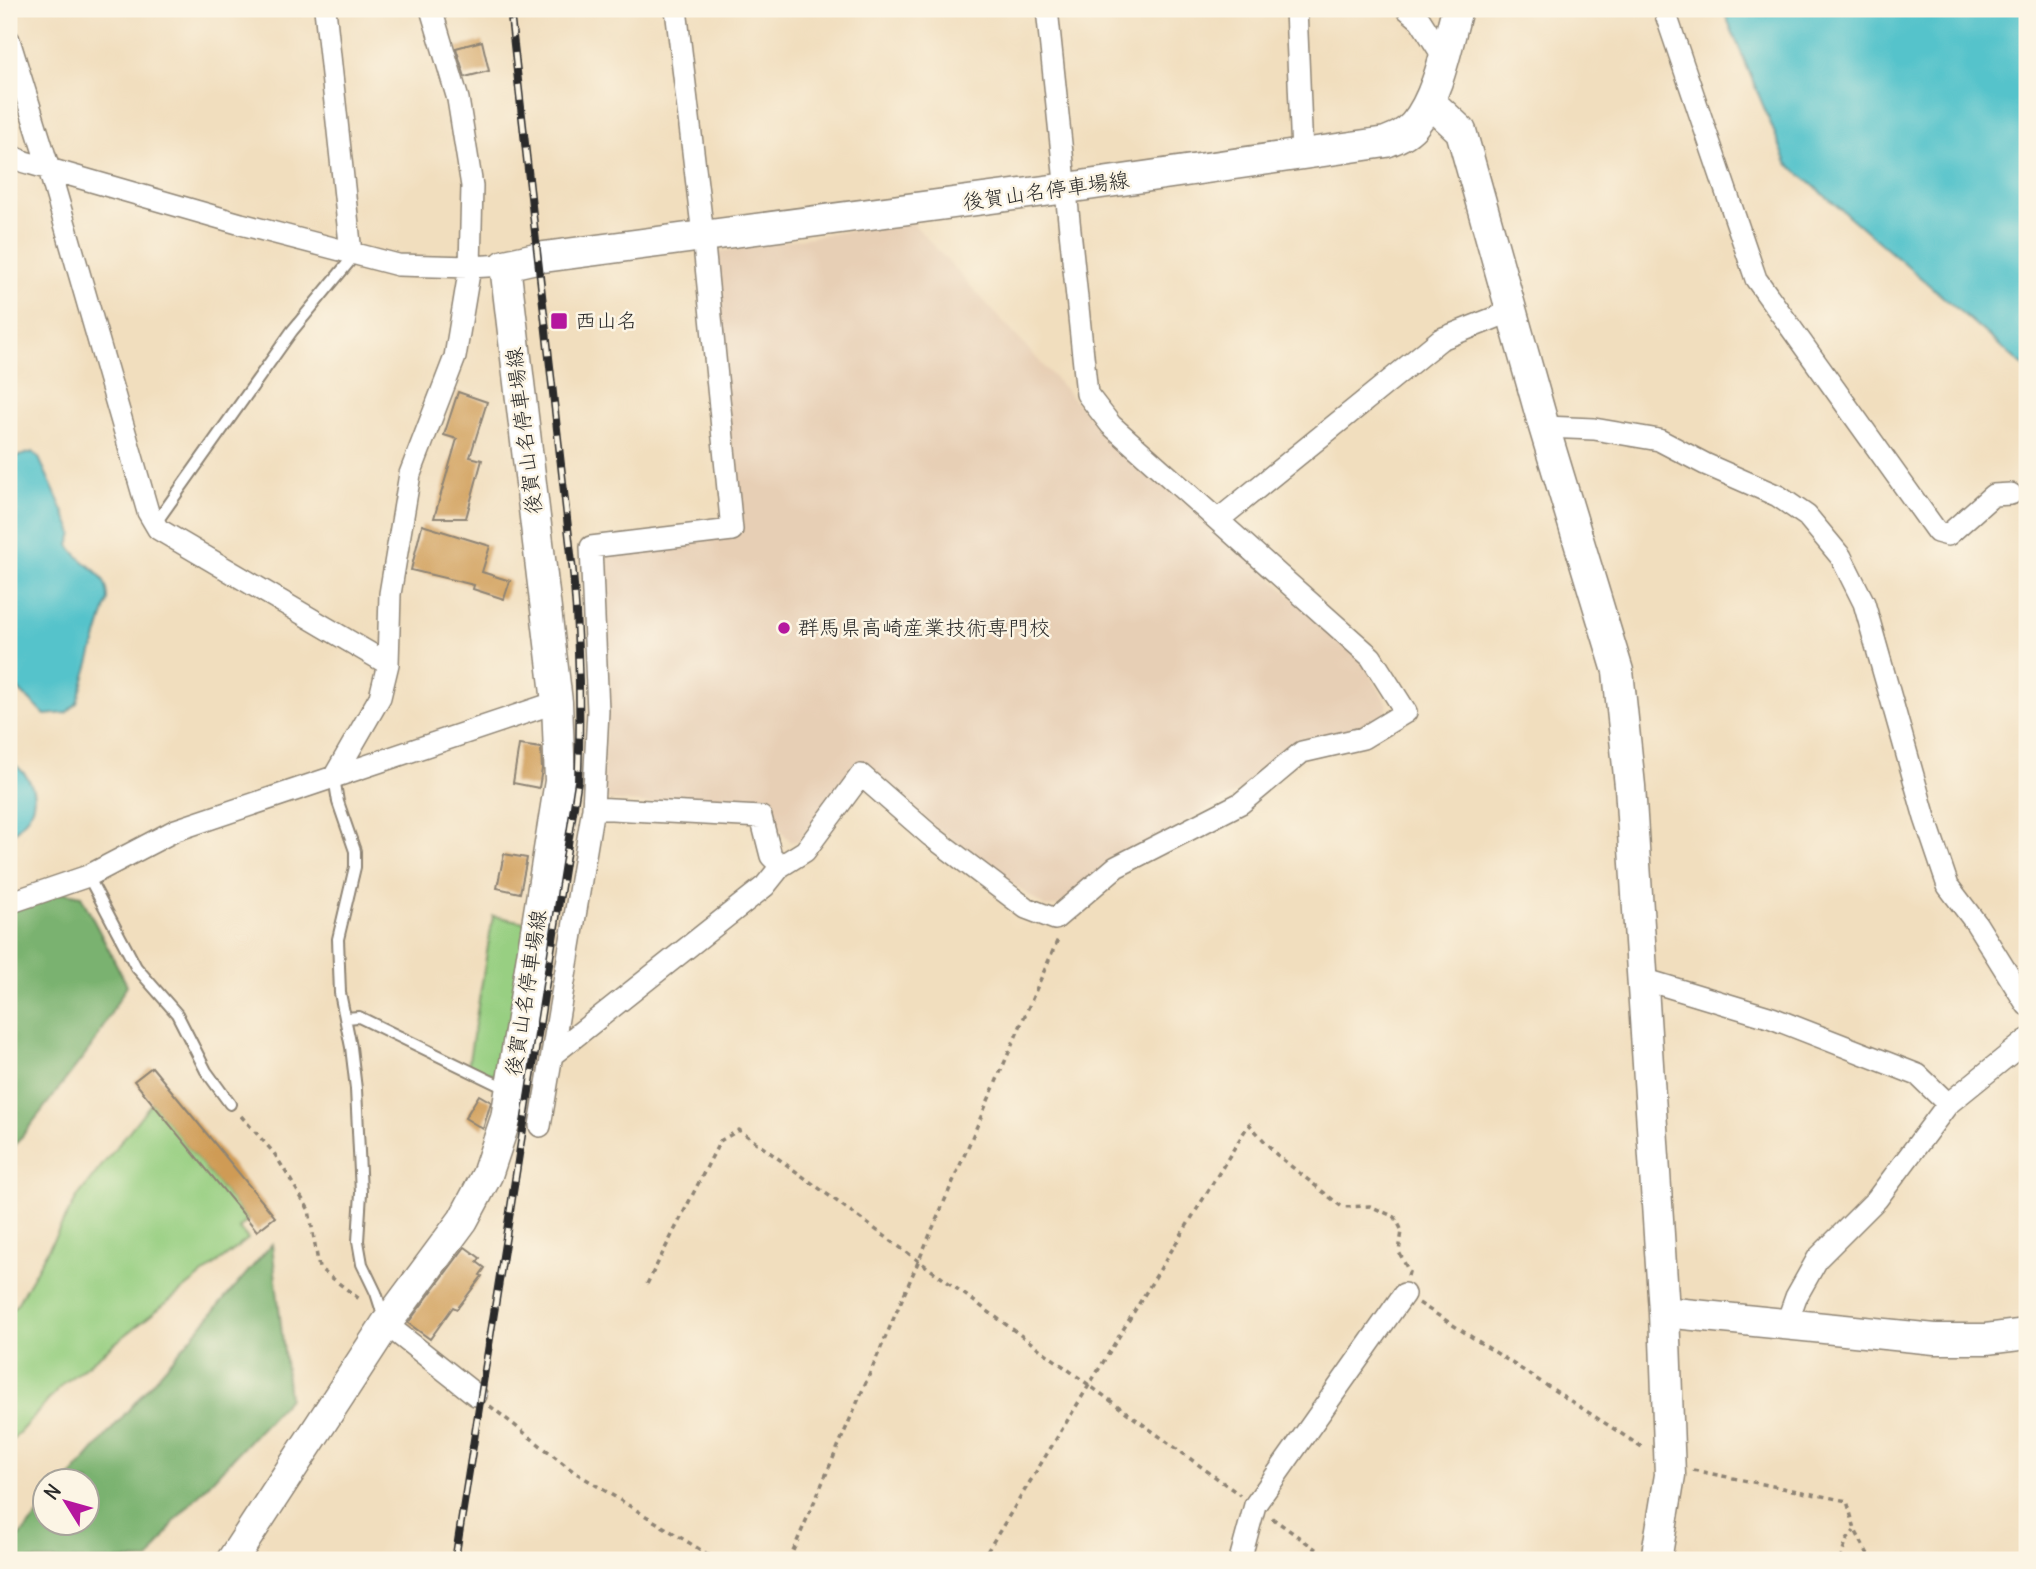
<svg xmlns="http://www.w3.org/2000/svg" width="2036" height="1569" font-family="Delius,'Klee One',sans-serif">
<rect width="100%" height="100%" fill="#fcf5e5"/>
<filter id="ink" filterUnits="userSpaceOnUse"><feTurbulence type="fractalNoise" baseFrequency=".0143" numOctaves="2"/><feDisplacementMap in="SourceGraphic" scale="14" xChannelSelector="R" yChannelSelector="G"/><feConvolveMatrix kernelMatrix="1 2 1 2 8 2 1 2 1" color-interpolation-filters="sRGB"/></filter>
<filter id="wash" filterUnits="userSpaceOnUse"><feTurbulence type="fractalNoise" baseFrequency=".00686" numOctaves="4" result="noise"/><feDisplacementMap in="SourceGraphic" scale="28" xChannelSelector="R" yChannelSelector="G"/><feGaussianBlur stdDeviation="1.57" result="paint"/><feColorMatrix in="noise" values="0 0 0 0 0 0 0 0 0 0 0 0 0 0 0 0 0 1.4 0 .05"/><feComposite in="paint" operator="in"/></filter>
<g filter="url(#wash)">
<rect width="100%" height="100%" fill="#f1debe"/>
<path fill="#e7cfb5" d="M911,221L1084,410L1361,659L1388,705L1385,715L1258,780L1181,824L1056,906L1045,907L932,825L860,760L798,841L791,842L766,814L608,800L602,794L608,687L604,599L598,557L602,551L739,536L712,253Z"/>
<path fill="#98cf82" stroke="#627d56" stroke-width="2" d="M493,916L530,923L505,1079L468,1066Z
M152,1102L248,1220L239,1228L248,1239L63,1384L9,1444V1313L17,1304L78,1196Z"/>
<path fill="#7ab270" stroke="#526e4e" stroke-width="2" d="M47,889L81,896L127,985L94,1043L9,1153V912Z
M272,1244L289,1398L176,1519L149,1560H9V1549L45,1507L46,1524H88V1482L67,1481Z"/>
<path fill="#55c3cb" stroke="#40777b" stroke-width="2" d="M1723,9H2027V369L1787,163Z
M33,452L39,458L71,528L73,534L69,545C83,569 108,568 108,600L77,703L66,713L45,715L9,680V459Z
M9,760C43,784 41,811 9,836Z"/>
<g id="blocks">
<path fill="#cf9b55" d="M482,41L489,71L465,77L456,48Z
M458,392L487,402L470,457L482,460L466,518H434L457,439L444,435Z
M422,525L490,546L482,572L510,581L504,599L473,589L474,585L411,570Z
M519,745L541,748L542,769L539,788L513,783Z
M504,854L527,858L520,893L497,888Z
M152,1067L275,1217L257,1231L134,1081Z
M479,1095L491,1102L483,1129L465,1118Z
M465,1247L480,1258L477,1262L485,1268L480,1275L482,1276L457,1309L453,1307L430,1339L408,1323Z"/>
</g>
</g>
<g filter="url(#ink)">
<use href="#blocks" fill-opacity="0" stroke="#8e8474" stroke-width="2"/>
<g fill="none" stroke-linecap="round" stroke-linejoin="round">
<g stroke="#8e8474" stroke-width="14">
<path id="lane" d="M155,524L292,331L349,262L351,253
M334,777L338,802L355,851V867L338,939L340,993L351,1047L356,1089L361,1193L358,1241L362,1264L376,1293L384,1318
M88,876L136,967L177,1014L206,1071L230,1104
M345,1018L359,1017L507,1089"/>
</g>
<g stroke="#8e8474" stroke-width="24">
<path id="street" d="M325,9L351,253
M1296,9L1302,154
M1407,9L1420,20L1443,56
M1664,9L1756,279L1937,532L1948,535L1993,495L2011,494
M9,40L49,169L148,512L158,529L388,664L380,697L334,777
M9,155L25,162L241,224L398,265L470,267L505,265
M1544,427L1594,429L1659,440L1705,464L1778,496L1807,516L1841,557L1864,603L1925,818L1948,886L1976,923L2027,1005
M1218,520L1441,339L1512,311
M388,664L390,594L410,474L455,357L470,267L472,186L458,99L431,9
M593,808L761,817L771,856L781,866L805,851L861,775L931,836L1026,908L1055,919L1116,867L1241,803L1302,752L1363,738L1406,712L1371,657L1111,425L1087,394L1047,9
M9,903L88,876L176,830L557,702
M1643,979L1772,1018L1918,1075L1948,1104
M552,1055L765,886L781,866
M540,1126L593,808L598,711L591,547L732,530L703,235L676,9
M386,1324L476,1395
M1786,1325L1796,1297L1818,1258L1877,1199L1948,1104L2027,1040
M1240,1560L1255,1505L1404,1294"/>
</g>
<g stroke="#8e8474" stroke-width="33">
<path id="secondary" d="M1429,101L1461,131L1544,427L1618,671L1630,786L1664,1312L1670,1475L1656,1560
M1664,1312L1935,1339H1986L2027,1334
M232,1560L386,1324L463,1220L487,1175L506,1118L560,781L557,702L505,265L536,258L1067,188L1386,142C1396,138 1406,134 1414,125C1438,97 1447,45 1457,9"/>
</g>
<path stroke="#8e8474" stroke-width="3.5" stroke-dasharray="5 5" stroke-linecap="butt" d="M241,1116L274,1153L309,1210L319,1268L362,1301
M647,1284L720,1141L739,1130L1240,1495
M1419,1303L1645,1449
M490,1406L573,1471L717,1560
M1693,1470L1847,1501L1855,1530L1871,1560
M1272,1518L1331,1560
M789,1560L1058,939
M982,1560L1249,1124L1277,1155L1342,1207L1370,1206L1395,1217L1402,1231L1399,1252L1409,1272L1408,1276
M1840,1560L1847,1540L1854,1531"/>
<use href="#lane" stroke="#fff" stroke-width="10"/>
<use href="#street" stroke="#fff" stroke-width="21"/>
<use href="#secondary" stroke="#fff" stroke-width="30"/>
<g stroke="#2b2b2b" stroke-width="8">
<path id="rail" d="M455,1560L578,781C581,711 579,642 573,572L510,9"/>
</g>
<use href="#rail" stroke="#fcf5e5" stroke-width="5" stroke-dasharray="16" stroke-linecap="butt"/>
</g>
</g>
<g fill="#b5179e" stroke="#fcf5e5" stroke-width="2.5">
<rect x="550" y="312" width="18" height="18" rx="3.5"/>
<circle cx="784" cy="628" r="7"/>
</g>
<g text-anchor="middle" stroke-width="5" stroke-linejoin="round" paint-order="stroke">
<g font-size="21" fill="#2b2b2b" stroke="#fcf5e5">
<text transform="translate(1046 191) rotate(-8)" y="7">後賀山名停車場線</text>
<text transform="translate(524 431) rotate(-97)" y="7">後賀山名停車場線</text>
<text transform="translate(526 993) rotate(-81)" y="7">後賀山名停車場線</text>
</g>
<g font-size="21" fill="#2b2b2b" stroke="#fcf5e5" text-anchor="start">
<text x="575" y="328">西山名</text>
<text x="798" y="635">群馬県高崎産業技術専門校</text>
</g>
</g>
<rect width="2036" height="1569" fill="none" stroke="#fcf5e5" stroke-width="35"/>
<g transform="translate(66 1502) rotate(307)"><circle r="33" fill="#fcf5e5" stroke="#a8a49b" stroke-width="2"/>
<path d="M0-5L12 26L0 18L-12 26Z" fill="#b5179e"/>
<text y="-10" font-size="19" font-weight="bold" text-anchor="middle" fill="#2b2b2b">N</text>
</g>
</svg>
